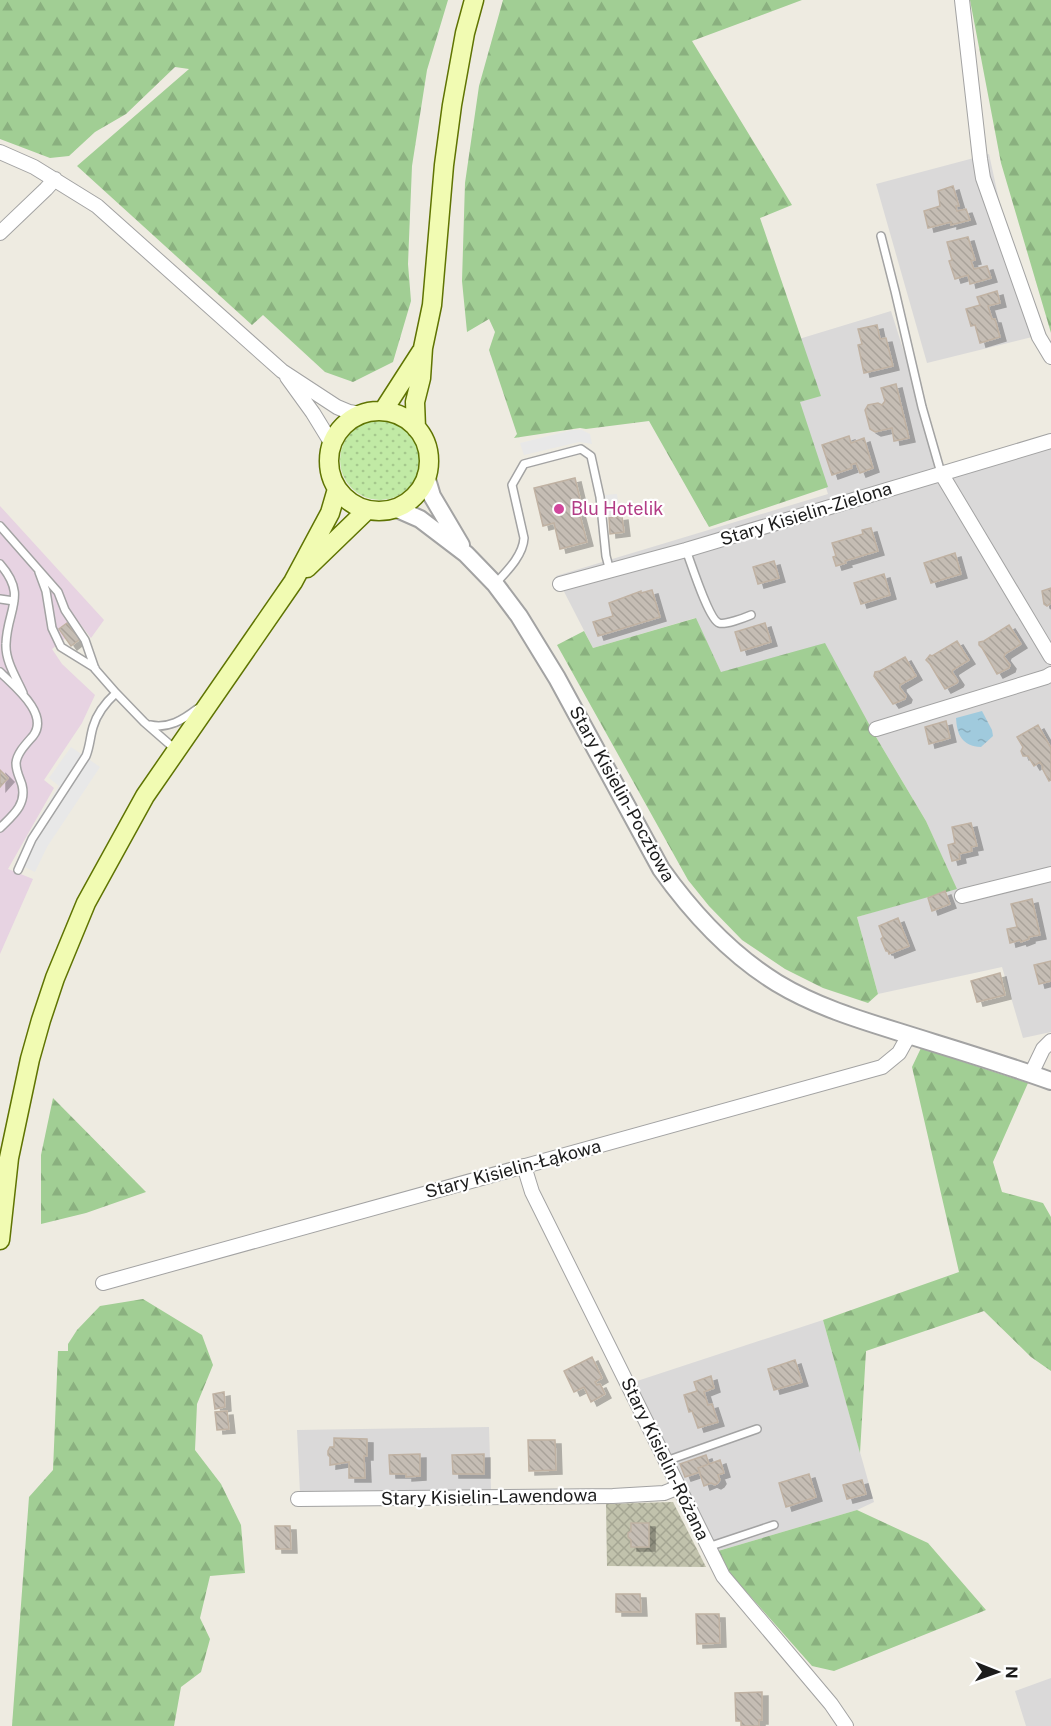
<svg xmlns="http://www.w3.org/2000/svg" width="1051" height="1726" font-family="'Public Sans',sans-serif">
<defs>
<pattern id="construction-cross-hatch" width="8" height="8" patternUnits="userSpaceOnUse" patternTransform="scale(1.5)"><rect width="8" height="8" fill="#c1c2ac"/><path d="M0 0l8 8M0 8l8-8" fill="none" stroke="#a5a693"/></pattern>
<pattern id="grass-dots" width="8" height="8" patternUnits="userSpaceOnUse" patternTransform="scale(1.5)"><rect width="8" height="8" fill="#c1eaa5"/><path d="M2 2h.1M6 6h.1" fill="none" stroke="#a5c88d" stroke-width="1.8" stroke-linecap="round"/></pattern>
<pattern id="forest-firs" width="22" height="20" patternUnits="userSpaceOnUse" patternTransform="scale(1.5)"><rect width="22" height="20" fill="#a1ce94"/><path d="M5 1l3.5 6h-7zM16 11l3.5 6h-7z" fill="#8ab07f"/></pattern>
<pattern id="water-ripples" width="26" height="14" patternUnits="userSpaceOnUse" patternTransform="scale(1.5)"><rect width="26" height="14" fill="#a0cadd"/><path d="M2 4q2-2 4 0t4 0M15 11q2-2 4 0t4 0" fill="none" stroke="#89adbd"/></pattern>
<pattern id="building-back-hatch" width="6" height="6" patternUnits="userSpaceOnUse" patternTransform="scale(1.5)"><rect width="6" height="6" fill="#c5bdb4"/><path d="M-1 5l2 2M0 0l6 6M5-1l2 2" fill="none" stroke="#a9a29a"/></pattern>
<filter id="shadow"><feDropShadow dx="6" dy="4" stdDeviation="0" flood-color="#0004"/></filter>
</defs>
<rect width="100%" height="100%" fill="#eeebe1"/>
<path fill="#dad9d9" d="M989,154L1021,301L1036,336L927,363L876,184Z
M891,311L941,469L1051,440V1032L1023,1038L1002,967L878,994L857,917L956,888L926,821L876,737L721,672L695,618L593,648L556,576L828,494L798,401L799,339Z
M823,1320L874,1502L857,1510L718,1551L634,1382Z
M489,1427L491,1490L300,1493L297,1430Z
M1051,1678V1726H1026L1015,1691Z"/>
<path fill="#e7d3e2" d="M0,506L104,620L91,638L81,625L72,631L66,624L59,629L66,638L52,649L62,664L95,695L82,723L44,780L54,788L8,869L33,879L0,954Z"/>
<path fill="url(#construction-cross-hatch)" d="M673,1502L706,1567L607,1566L606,1504Z"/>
<path fill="url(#grass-dots)" d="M340 460a40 40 0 1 1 80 0a40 40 0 1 1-80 0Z"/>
<path fill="url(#forest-firs)" d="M0,0H448L427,70L412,166L408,264L411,301L393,362L353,382L325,372L263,315L252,325L77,166L189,69L175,67L126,114L95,132L69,156L50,158L0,139Z
M503,0H802L692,41L792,205L760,218L821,396L800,402L828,487L709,527L649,421L586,429L580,428L514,438L517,434L489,350L495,332L489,319L467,332L462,281L465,183L479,86Z
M970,0H1051V333L1001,163Z
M696,618L721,672L825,643L876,737L926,821L957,889L857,917L878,994L868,1003L823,988L785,969L742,940L709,906L688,880L557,645L584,631L593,648Z
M921,1048L1028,1083L993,1162L1002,1192L1043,1203L1051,1217V1371L1031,1357L984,1311L866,1351L860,1453L823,1320L959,1272L912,1067Z
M53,1098L146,1192L86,1213L41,1224V1155Z
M143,1299L202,1335L213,1365L197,1404L195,1450L221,1484L241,1525L245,1573L210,1576L200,1618L210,1639L201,1672L181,1687L174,1726H12L29,1497L53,1470L58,1351H68V1344L77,1330L100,1306Z
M857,1510L928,1543L986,1610L834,1671L812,1666L727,1570L718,1551Z"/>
<path fill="#e8e8e8" d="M572,430H582L590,434L592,444L579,442L524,455L520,443Z
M617,494L620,516L609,518L605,495Z
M71,747L100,767L47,847L35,872L25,867L23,871L14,867L27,837L59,786L49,778Z"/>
<path fill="url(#water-ripples)" d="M982,711L992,730L993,736L981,747C962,746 957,735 956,718Z"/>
<path fill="url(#building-back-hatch)" stroke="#c0b2a3" stroke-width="1.5" filter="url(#shadow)" d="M953,186L959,206H956L957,211L966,209L970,220L951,225V222L928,228L924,211L940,206L938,191Z
M968,237L975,260L971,261L974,269L987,266L991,278L970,284L968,275L955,279L949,261L952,260L947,242Z
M997,291L1000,303L988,306L992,319H995L1000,337L980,343L975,325L971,326L966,309L980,305L977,297Z
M877,325L880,339L886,338L893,366L864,373L858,345L862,344L858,329Z
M896,384L909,438L894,441L892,428L875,432L870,429L865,410L868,405L878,403L882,405L885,401L881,388Z
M849,436L851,443L864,438L873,468L860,473L856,463L851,465L852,468L832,475L822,445Z
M575,478L580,499L576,500L587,542L560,549L554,523L543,526L534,488Z
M622,516L624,532L610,534L609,518Z
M871,528L878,551L845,561L846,563L836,566L833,557L836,556L832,543L863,534L862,530Z
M955,553L961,574L931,583L924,563Z
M774,561L779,578L758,584L753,567Z
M884,574L890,595L861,604L854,583Z
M1051,588V603L1047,606L1044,604L1042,591Z
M652,590L660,617L598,636L593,622L613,616L609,603L641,591V593Z
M67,623L80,639L71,646L59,629Z
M765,623L771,642L741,651L735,632Z
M1009,625L1021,644L1005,654L1004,657L1010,665L1009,668L997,674L982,648L979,645V642L984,641Z
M957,641L969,660L953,670L952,672L958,681L957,683L945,689L930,664L926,660L930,655L932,656Z
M905,657L916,676L900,685V688L906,696L905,699L893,704L874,676L875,672L880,671Z
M946,721L950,738L929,744L925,727Z
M1038,725L1051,748V780L1049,781L1042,768L1043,767L1040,762L1034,766L1028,756H1023L1021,751L1023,747L1017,737Z
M0,770L8,778L0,787Z
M971,823L977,846L971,847L972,851L959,854L960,859L952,861L948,845L955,843L952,827Z
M945,891L950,904L932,911L928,898Z
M1032,899L1040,935L1029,937V939L1021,942L1020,940L1010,943L1007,929L1017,927L1011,904Z
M898,918L909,946L889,954L888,951H886L881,939L883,937L879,926Z
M1051,961V981L1039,984L1034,965Z
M1000,973L1005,995L977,1002L971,981Z
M592,1357L602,1378L595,1382L597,1385L600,1384L605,1394L591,1402L584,1387L574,1392L564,1371Z
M795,1360L802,1382L774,1390L768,1369Z
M711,1376L714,1388L704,1392L708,1405L712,1404L718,1422L698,1428L692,1411L689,1412L684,1395L697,1391L694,1382Z
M224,1392L225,1407L215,1409L213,1394Z
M227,1411L229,1429L217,1430L215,1412Z
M334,1438L367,1439V1456H364L365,1478H349V1462L330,1465V1457L328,1455V1451L330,1447H334Z
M528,1440H555L556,1470L529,1471Z
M420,1454V1476L406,1477V1474H390L389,1455Z
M484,1454V1474H453L452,1455Z
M706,1455L709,1464L698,1468L700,1472L685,1477L680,1464Z
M720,1460L724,1473L718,1475L720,1480L718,1483L715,1485L711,1483L704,1486L698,1468Z
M809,1474L816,1497L786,1507L779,1483Z
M862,1480L866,1494L847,1499L843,1485Z
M631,1523H649V1547H631V1540L628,1537V1533L631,1531Z
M275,1526H290L291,1549H276Z
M616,1594H640L641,1612H616Z
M696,1614H719L720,1643L697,1644Z
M762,1692V1720H759V1726H741V1721H736L735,1693Z"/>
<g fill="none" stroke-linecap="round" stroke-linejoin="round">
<g stroke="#a3a3a3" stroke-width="10">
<path id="service" d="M881,236L895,291L922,407L941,473
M0,526L58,592L65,610L85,640L95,669L116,693L144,722L176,750
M686,550C691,563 709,620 719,623C725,625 744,618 751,615
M0,564C28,596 7,609 6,644C5,661 17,679 23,693
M39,572L46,591L52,628L61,647L95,668
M495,584C506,572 523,556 524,538L512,485L524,464L581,449L591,456L600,497L606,556L610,571
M0,599L14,601
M0,672C14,686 50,714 33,736C26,744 17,753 16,763C16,772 20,778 22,785C27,805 12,816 0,828
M150,725C168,729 183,720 197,709
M18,870L32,839L86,756C90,746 90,737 93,727C97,713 105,703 116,693
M666,1461L757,1429
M708,1547L774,1525"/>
</g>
<g stroke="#a3a3a3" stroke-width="16">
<path id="minor" d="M962,0L980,159L983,178L1039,337L1051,357
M0,152L34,167L97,206L282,371L337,407L349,412L362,414
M0,233L46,189L55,179
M287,377L313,413L332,444
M941,473L1051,657
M560,584L686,550L1051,441
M876,729L1046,677L1051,674
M962,896L1051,874
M1031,1074L1043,1049L1051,1041
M524,1166L532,1192L723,1576L831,1704L846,1726
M103,1283L882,1067L899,1053L909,1035
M298,1499L613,1496L664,1493L679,1487"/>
</g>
<g stroke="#a3a3a3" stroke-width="20">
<path id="tertiary" d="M426,476L432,496L461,545
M395,508L420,519L466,554L495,584L519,616L557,678L661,869C693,914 730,954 777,983C815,1006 857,1019 899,1032C950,1048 1001,1063 1051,1081"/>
</g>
<g stroke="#5f7402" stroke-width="21">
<path id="secondary" d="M383,411L421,352
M329 461a50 50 0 1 1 100 0a50 50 0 1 1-100 0Z
M416,428L415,402L421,378L423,348L432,305L444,165L452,105L465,33L474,0
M307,568L366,511
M0,1240L9,1158L30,1059L41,1020L55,978L86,903L145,796L293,582L330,513L337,489"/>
</g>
<use href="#service" stroke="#fff" stroke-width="7"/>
<use href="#minor" stroke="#fff" stroke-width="14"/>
<use href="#tertiary" stroke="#fff" stroke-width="16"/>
<use href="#secondary" stroke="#f1fbb2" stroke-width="18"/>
</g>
<circle fill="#d1479c" stroke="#fff" stroke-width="2" cx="559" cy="509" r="6"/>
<g text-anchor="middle" stroke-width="4.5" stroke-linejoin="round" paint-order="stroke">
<g font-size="18" fill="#b23c85" stroke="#fff" text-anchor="start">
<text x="571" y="515">Blu Hotelik</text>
</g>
<g font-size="18" fill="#1c1c1c" stroke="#fff">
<text transform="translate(806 514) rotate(-17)" y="6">Stary Kisielin-Zielona</text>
<text transform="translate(622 794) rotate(61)" y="6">Stary Kisielin-Pocztowa</text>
<text transform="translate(513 1169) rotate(-15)" y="6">Stary Kisielin-Łąkowa</text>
<text transform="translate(665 1459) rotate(64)" y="6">Stary Kisielin-Różana</text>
<text transform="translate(489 1497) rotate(-1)" y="6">Stary Kisielin-Lawendowa</text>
</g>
</g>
<g transform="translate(997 1672) rotate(91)" stroke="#ffffff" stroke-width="4.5" paint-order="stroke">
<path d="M0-4.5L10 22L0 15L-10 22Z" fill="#1c1c1c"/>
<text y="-9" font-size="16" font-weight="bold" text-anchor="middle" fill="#1c1c1c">N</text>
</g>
</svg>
